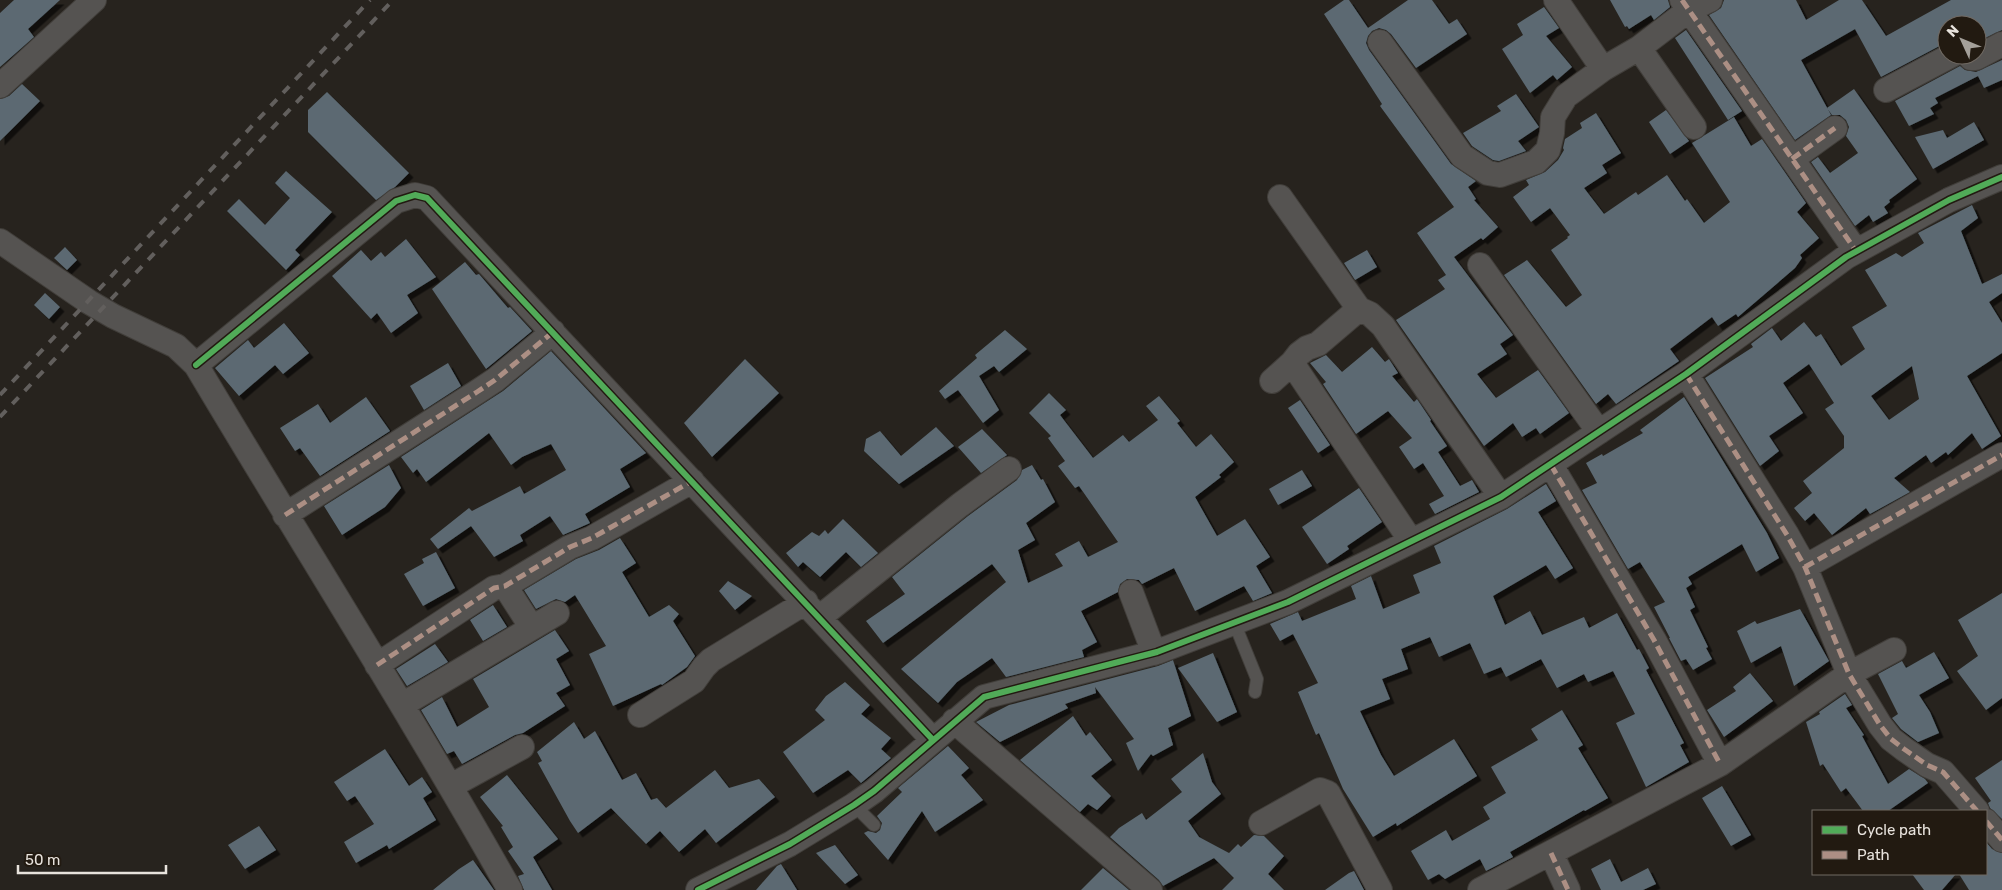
<svg xmlns="http://www.w3.org/2000/svg" width="2002" height="890" font-family="Rubik,sans-serif">
<defs>
<filter id="shadow"><feDropShadow dx="4.5" dy="4.5" stdDeviation="0" flood-color="#0009"/></filter>
</defs>
<rect width="100%" height="100%" fill="#27231e"/>
<path fill="#5b6972" fill-rule="evenodd" filter="url(#shadow)" d="M14,0H60L28,29L34,37L0,67V13Z
M1344,0H1349L1368,28L1408,0H1432L1449,24L1457,19L1467,34L1416,68L1391,34L1386,30L1379,28L1372,31L1368,36L1366,43L1369,50L1451,164L1476,181L1468,187L1476,199L1474,200L1498,227L1483,240L1481,238L1454,257L1513,335L1500,344L1507,354L1477,374L1496,398L1538,370L1569,413L1540,434L1536,428L1522,437L1513,423L1484,446L1396,320L1445,289L1438,280L1446,275L1417,233L1454,207L1380,106L1382,104L1324,14Z
M1610,0H1668L1670,7L1654,20L1651,15L1629,29L1627,26L1625,27Z
M1724,0H1796L1806,20L1839,0H1862L1886,36L1951,0H2002V30L1985,38L1977,25H1947V42L1881,77L1855,29L1801,60L1831,115L1795,140L1709,15L1721,8Z
M1544,7L1559,28L1546,36L1572,67L1557,80L1553,75L1530,93L1502,49L1523,35L1517,24Z
M1686,30L1742,111L1728,120L1675,38Z
M2002,60V80L1984,88L1978,76L1935,98L1938,103L1930,108L1934,114L1909,126L1895,101L1960,66L1965,70L1976,72Z
M22,84L40,101L0,141V99L9,96Z
M1854,89L1917,179L1889,200L1890,202L1884,207L1888,213L1873,222L1869,215L1855,226L1811,162L1818,157L1830,173L1858,153L1846,136L1849,127L1846,120L1840,115H1832L1827,108Z
M327,92L409,173L395,187L376,200L308,132V110Z
M1516,94L1539,127L1518,141L1526,151L1499,161L1493,160L1472,146L1463,133L1501,111L1497,106Z
M1666,110L1689,141L1670,154L1649,122Z
M1596,113L1621,153L1602,165L1607,173L1584,188L1604,214L1636,192L1638,195L1667,175L1685,201L1687,199L1704,223L1730,202L1692,143L1734,117L1751,146L1762,139L1806,203L1797,212L1819,238L1800,255L1802,258L1795,268L1738,317L1736,314L1718,326L1712,317L1670,349L1679,361L1616,404L1608,394L1596,404L1504,275L1527,260L1566,307L1582,295L1551,250L1568,238L1567,237L1570,235L1550,208L1531,222L1513,197L1529,185L1526,180L1545,172L1558,160L1564,150L1563,148L1565,139L1582,128L1580,123Z
M1974,122L1984,140L1933,169L1915,137L1943,130L1947,138Z
M286,171L332,212L295,250L300,255L286,270L227,211L239,199L265,225L290,198L275,183Z
M1972,205L1978,218L1961,231L1982,284L2002,274V293L1989,302L2002,323V353L1967,376L2001,436L1982,449L1972,433L1948,455L1946,452L1931,463L1926,455L1894,478L1910,492L1870,514L1866,508L1832,535L1814,513L1805,521L1794,508L1812,493L1803,481L1844,448V436L1825,409L1834,403L1809,364L1783,383L1803,413L1769,436L1779,451L1760,466L1705,378L1753,347L1751,344L1772,328L1781,341L1804,322L1816,337L1821,334L1841,366L1865,349L1852,327L1887,306L1865,270L1896,253L1902,257L1924,243L1918,233ZM1912,366L1919,399L1889,420L1871,396Z
M406,239L436,277L407,295L418,313L391,333L377,313L371,319L332,276L361,250L371,261L381,252L385,257Z
M65,247L77,260L67,270L54,258Z
M1367,250L1377,267L1355,280L1344,263Z
M465,262L476,275L479,274L508,308L510,307L532,331L486,369L432,289Z
M45,293L60,307L49,319L34,305Z
M284,323L309,353L283,374L275,365L239,396L215,368L248,340L254,348Z
M1005,330L1027,349L999,372L994,366L979,376L999,410L983,423L958,390L945,399L939,391L977,358L975,355Z
M1372,347L1385,362L1389,359L1398,373L1392,376L1414,402L1417,399L1431,420L1430,421L1447,446L1438,452L1460,486L1472,480L1479,492L1435,514L1429,504L1444,496L1423,463L1414,469L1399,447L1412,438L1388,411L1356,434L1323,384L1326,382L1310,363L1326,355L1342,372Z
M551,351L646,453L620,469L630,487L585,514L590,523L563,535L550,516L520,535L523,541L494,557L471,526L438,549L430,539L469,508L472,511L520,486L524,494L566,470L551,444L522,457L511,465L489,433L426,482L417,469L413,473L401,457L503,391Z
M745,359L779,393L712,457L684,423Z
M448,363L461,386L424,410L410,386Z
M1049,393L1066,410L1060,415L1093,458L1123,435L1129,442L1158,420L1146,406L1159,396L1180,421L1177,423L1196,447L1211,434L1234,462L1219,475L1221,477L1195,497L1217,536L1245,519L1270,557L1256,566L1272,593L1253,601L1244,586L1195,611L1174,568L1142,584L1139,580L1127,579L1120,584L1118,592L1081,611L1097,642L1082,650L1084,657L1006,677L992,658L957,682L938,703L901,669L1006,582L992,564L883,643L866,621L905,594L892,577L968,516L1017,480L1022,470L1032,465L1041,480L1043,479L1055,502L1026,523L1035,540L1018,550L1028,583L1063,566L1055,554L1079,541L1088,557L1118,542L1079,486L1075,488L1058,466L1065,461L1048,438L1051,436L1029,413Z
M366,397L390,431L320,476L300,448L295,451L280,428L318,404L330,423Z
M1684,397L1767,533L1779,558L1756,572L1742,544L1688,577L1692,584L1686,588L1695,607L1690,610L1708,647L1706,648L1712,659L1693,670L1686,659L1681,661L1669,638H1670L1654,607L1665,602L1640,562L1628,569L1582,490L1597,483L1586,463L1602,454L1603,456L1643,433L1640,430Z
M1300,400L1330,445L1318,453L1288,408Z
M936,427L954,446L899,484L864,451L866,439L880,431L901,456Z
M982,429L1007,455L981,473L958,447Z
M389,465L401,488L385,507L342,535L324,506Z
M1302,470L1312,486L1278,505L1269,489Z
M1546,484L1556,501L1538,512L1573,568L1555,579L1546,565L1493,596L1505,625L1530,611L1542,635L1584,617L1589,628L1617,613L1637,650L1639,649L1649,668L1646,670L1684,743L1680,745L1689,762L1646,787L1616,723L1635,714L1613,671L1588,682L1584,674L1557,688L1541,659L1506,677L1501,667L1484,674L1470,643L1439,657L1430,637L1401,649L1408,669L1382,679L1390,699L1360,711L1381,755L1394,776L1454,739L1477,776L1397,826L1396,823L1373,837L1343,789L1319,733L1316,735L1298,692L1318,683L1293,634L1280,641L1270,624L1298,612L1302,621L1356,599L1351,586L1371,576L1383,609L1420,593L1413,575L1441,563L1434,546L1507,509Z
M1359,488L1382,522L1347,546L1349,549L1327,564L1302,527Z
M843,519L878,553L861,567L846,552L820,577L803,562L798,567L786,553L812,532L819,536L825,530L828,534Z
M620,538L636,563L622,572L649,617L669,605L679,614L673,621L695,656L687,667L662,685L661,684L613,706L589,654L606,646L575,595L565,602L556,599L536,609L524,590L576,559L599,550Z
M436,552L455,588L423,606L404,574L424,563L422,559Z
M728,581L752,596L735,610L719,591Z
M2002,593V698L1986,710L1957,671L1978,656L1958,620Z
M493,605L507,627L483,641L470,620Z
M1800,609L1829,661L1794,686L1781,646L1751,663L1737,631L1755,621L1757,624Z
M555,630L569,651L556,659L570,685L556,693L565,706L523,733L515,735L462,764L454,751L447,754L421,710L442,697L457,727L489,707L473,679Z
M435,644L448,662L407,686L396,669Z
M1934,652L1949,678L1919,695L1930,712L1939,733L1918,742L1901,729L1892,718L1898,714L1878,674L1902,661L1906,668Z
M1213,653L1237,712L1217,722L1178,668Z
M1173,660L1191,716L1168,728L1173,745L1153,756L1151,754L1138,771L1126,743L1134,739L1095,687L1096,693L1065,704L1068,708L1000,742L976,722L1009,705L1158,666Z
M1750,673L1773,701L1724,737L1707,710L1736,691L1733,687Z
M845,682L870,705L861,714L891,738L881,749L891,758L861,783L848,770L813,793L783,752L825,720L815,710L826,696Z
M1845,694L1852,705L1846,708L1864,735L1862,736L1888,784L1909,769L1925,779L1928,783L1888,811H1863L1846,788L1841,792L1823,764L1820,766L1806,722L1820,714L1819,712Z
M1562,710L1583,745L1578,748L1608,798L1585,811L1584,810L1510,852L1513,857L1486,871L1480,859L1445,879L1439,874L1428,880L1411,851L1446,830L1452,841L1490,819L1483,807L1506,793L1491,767L1538,740L1531,729Z
M1073,716L1086,736L1090,732L1112,760L1091,776L1111,796L1097,810L1088,804L1080,812L1020,760Z
M574,722L584,739L595,731L622,780L636,773L651,800L657,798L666,808L715,770L729,788L759,779L775,797L716,843L705,829L679,852L660,831L646,844L611,808L578,833L570,821L538,763L542,761L537,752Z
M948,746L969,768L961,775L983,800L935,832L922,811L888,860L864,833L868,831L876,833L880,830L882,823L877,816L902,792L898,788Z
M385,749L409,786L422,777L432,792L423,798L436,820L389,849L387,845L356,863L344,842L374,824L355,796L347,801L334,782Z
M1203,753L1212,782L1221,794L1188,821L1199,837L1229,853L1238,844L1241,847L1254,835L1264,836L1284,856L1268,874L1284,890H1222L1234,878L1214,858L1163,886L1159,880L1110,837L1119,828L1142,813L1146,820L1182,792L1171,779Z
M2002,760V819L1990,808L1988,803L1991,801L1975,778Z
M507,775L558,839L533,857L552,890H524L518,876L524,874L508,851L513,847L501,827L503,826L480,797Z
M1722,786L1751,835L1731,846L1702,798Z
M259,826L276,850L245,869L228,845Z
M1986,842L1992,849L2002,853V890H1969L1959,874H1986Z
M835,845L858,875L845,884L816,853Z
M1610,859L1621,882L1648,868L1656,884L1643,890H1601L1591,869Z
M473,860L494,890H433L459,869Z
M781,864L797,890H756L777,866Z
M1103,868L1129,890H1081Z
M1354,871L1364,890H1325L1349,873Z
M1912,874H1956L1942,890H1924Z"/>
<g fill="none" stroke-linecap="round" stroke-linejoin="round">
<g stroke="#413e3a" stroke-width="14">
<path id="lane" d="M1234,622L1257,679L1255,692
M854,805L874,825"/>
</g>
<g stroke="#413e3a" stroke-width="26">
<path id="street" d="M1556,0L1603,69
M1682,0L1856,251
M1380,42L1462,156L1488,173L1500,175L1536,162L1548,150L1552,133L1553,117L1566,96L1603,69L1639,48L1689,10L1710,0
M1639,48L1694,127
M1969,55L1971,58H1976L2002,44
M0,86L94,0
M1886,90L1952,55
M1792,159L1835,128
M1280,197L1359,309L1370,314L1383,326L1501,497
M0,241L89,302L113,316L176,346L196,365C300,540 410,713 510,890
M1480,265L1599,432
M1292,363L1411,541
M196,365L396,201L415,195L427,198L933,740
M1686,374L1787,535L1805,567L1849,674L1880,725L1891,739L1904,749L1927,765L1943,772L1977,811
M1272,381L1292,363L1299,354L1307,348L1318,344L1359,309
M1551,465L1654,640L1720,764
M285,515L477,392L495,380L553,332
M1805,567L2002,455
M505,586L532,628
M1131,592L1154,653
M820,617L960,505L1009,469
M377,665L494,588L505,586L570,547L592,538L692,481
M402,705L557,613
M640,715L694,681L704,667L711,660L806,602
M954,721L1150,890
M451,786L522,747
M1986,821L2002,840
M1261,823L1320,790L1328,793L1380,890
M1551,853L1568,890
M698,890L790,844L854,805L874,791L984,697L1157,652L1288,602L1501,497L1686,374L1846,257L1949,200L2002,177
M1480,890L1720,764L1849,674L1894,650"/>
</g>
<use href="#lane" stroke="#555351" stroke-width="12"/>
<use href="#street" stroke="#555351" stroke-width="24"/>
<path stroke="#625f5d" stroke-width="4" stroke-dasharray="9 9" stroke-linecap="butt" d="M0,395L370,0
M0,417L393,0"/>
<path stroke="#ac8f84" stroke-width="5" stroke-dasharray="10 5" stroke-linecap="butt" d="M1682,0L1856,251
M1792,159L1835,128
M1686,374L1787,535L1805,567L1849,674L1880,725L1891,739L1904,749L1927,765L1943,772L1977,811
M1551,465L1654,640L1720,764
M285,515L477,392L495,380L553,332
M1805,567L2002,455
M377,665L494,588L505,586L570,547L592,538L692,481
M1986,821L2002,840
M1551,853L1568,890"/>
<g stroke="#221a11" stroke-width="9">
<path id="cycleway" d="M196,365L396,201L415,195L427,198L933,740
M698,890L790,844L854,805L874,791L984,697L1157,652L1288,602L1501,497L1686,374L1846,257L1949,200L2002,177"/>
</g>
<use href="#cycleway" stroke="#51ab58" stroke-width="6"/>
</g>
<rect x="1812" y="810" width="175" height="65" fill="#221a11" stroke="#716a63"/>
<rect x="1822" y="826" width="25" height="8" fill="#51ab58" stroke="#716a63"/>
<text x="1857" y="835" font-size="15" fill="#e8e3dd">Cycle path</text>
<rect x="1822" y="851" width="25" height="8" fill="#ac8f84" stroke="#716a63"/>
<text x="1857" y="860" font-size="15" fill="#e8e3dd">Path</text>
<g transform="translate(1962 40) rotate(314)"><circle r="24" fill="#221a11" stroke="#716a63"/>
<path d="M0-4L9 19L0 12L-9 19Z" fill="#a4a09a"/>
<text y="-8" font-size="14" font-weight="bold" text-anchor="middle" fill="#e8e3dd">N</text>
</g>
<path d="M18 865v8h148v-8" fill="none" stroke="#e8e3dd" stroke-width="2.5"/>
<text x="25" y="865" font-size="15" fill="#e8e3dd" stroke="#221a11" stroke-width="4" paint-order="stroke">50 m</text>
</svg>
